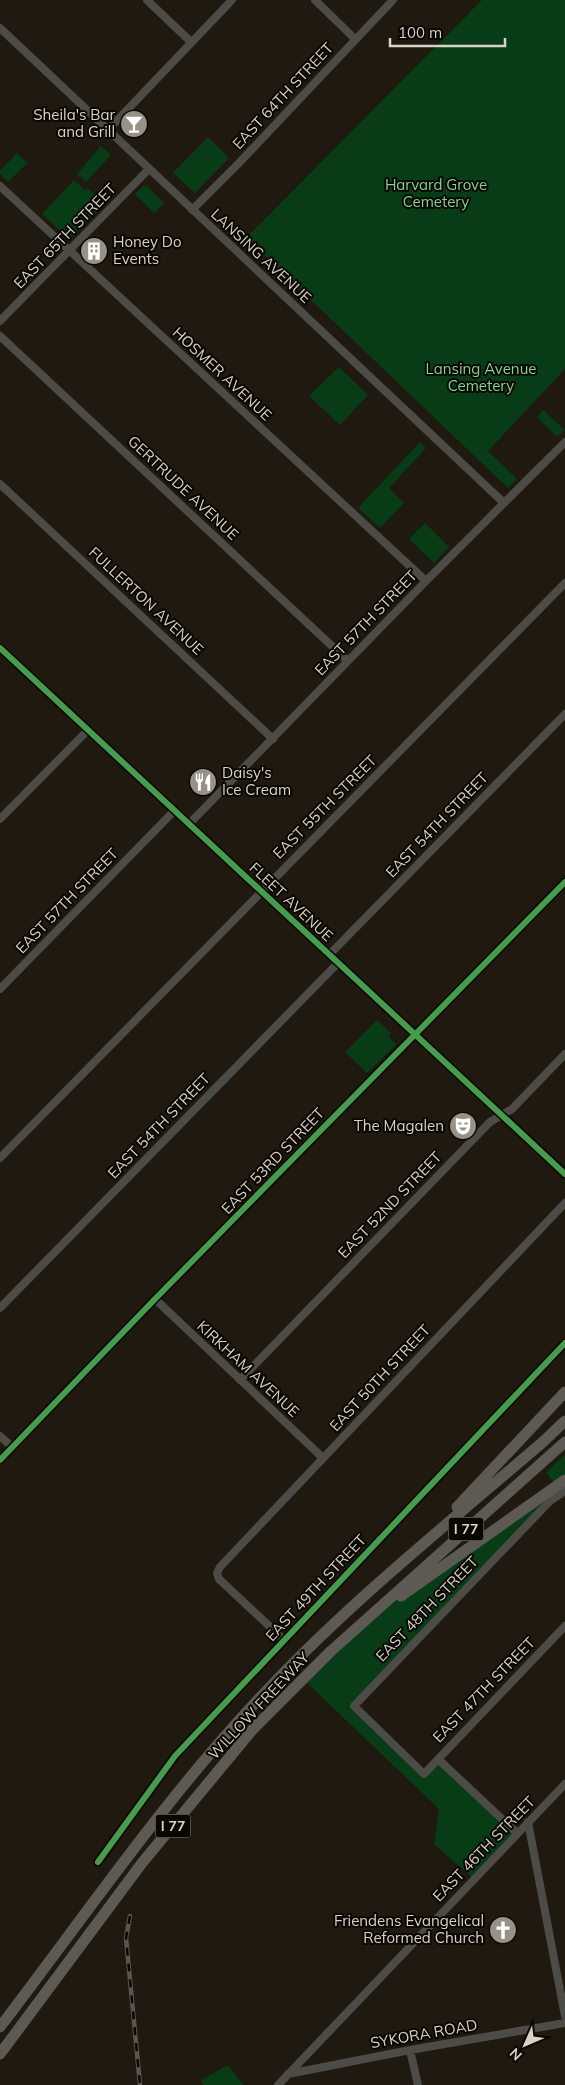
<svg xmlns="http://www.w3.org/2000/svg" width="565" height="2085" font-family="Mulish,sans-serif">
<rect width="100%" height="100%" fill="#1f190f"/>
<path fill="#083c17" d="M482,0H565V369L487,452H489L517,479L508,488L246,238Z
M208,137L229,158L195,193L173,173Z
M101,146L111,155L86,182L77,174Z
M17,153L27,163L8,182L0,174V171Z
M74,180L86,191L88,188L104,204L71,238H68L42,214Z
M146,185L164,203L154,213L135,194L143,186Z
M339,367L368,395L340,425L309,396Z
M543,410L565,430L557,437L537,417Z
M420,442L426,448L389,488L404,503L380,528L358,508Z
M425,523L449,547L434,563L409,539Z
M377,1020L391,1033L389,1036L396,1045L367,1073L345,1052Z
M565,1455V1474L553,1482L546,1472Z
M544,1493L550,1501L354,1706L424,1774L438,1759L517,1833L474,1879L434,1844L439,1809L303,1679L369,1618Z
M228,2065L243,2085H204L201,2080Z"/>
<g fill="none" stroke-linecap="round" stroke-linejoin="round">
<path stroke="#4d4b46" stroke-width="8" d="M147,0L191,42
M315,0L355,39
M0,28L504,503
M107,131L232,0
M0,186L426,581
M192,210L238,164L393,0
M0,321L149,169
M0,336L348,661
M0,484L273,739
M0,648L565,1174
M0,819L88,730
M189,824L426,581L565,442
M329,955L565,714
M0,989L174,811
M0,1158L565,583
M155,1299L323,1458
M0,1308L338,963
M240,1380L490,1122L512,1109L565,1054
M0,1436L12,1447
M0,1460L155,1299L565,882
M565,1491L550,1501L354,1706L424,1774L565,1626
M284,1640L219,1579L217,1573L220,1567L565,1203
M438,1759L517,1833
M528,1822L565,2016
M98,1862L175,1756L565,1343
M410,2050L418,2085
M288,2074L410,2050L565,2023
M278,2085L565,1784"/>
<path stroke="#5d5953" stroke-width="11" d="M457,1507L565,1392
M401,1596L565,1480
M0,2027C88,1912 170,1791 271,1686C355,1598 451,1521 544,1441L565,1421
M0,2054L142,1863L253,1729L331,1651L565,1442"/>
<g stroke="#595550" stroke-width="4.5">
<path id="rail" d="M130,1916L126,1938L140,2085"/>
</g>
<use href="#rail" stroke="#0a0602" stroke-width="2.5" stroke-dasharray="8" stroke-linecap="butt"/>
<g stroke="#0a0602" stroke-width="9">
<path id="cycleway" d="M0,648L565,1174
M0,1460L155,1299L565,882
M98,1862L175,1756L565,1343"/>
</g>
<use href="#cycleway" stroke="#469c4c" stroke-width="6"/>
</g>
<defs>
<g id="bar-disc" transform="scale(1.4375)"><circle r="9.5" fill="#989187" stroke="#0a0602"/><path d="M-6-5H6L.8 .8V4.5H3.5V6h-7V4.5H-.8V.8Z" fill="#fff"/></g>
<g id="building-disc" transform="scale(1.4375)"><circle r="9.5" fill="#989187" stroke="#0a0602"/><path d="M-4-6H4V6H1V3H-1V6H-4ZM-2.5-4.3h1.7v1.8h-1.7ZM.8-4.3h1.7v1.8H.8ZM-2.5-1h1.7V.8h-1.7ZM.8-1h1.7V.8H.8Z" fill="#fff"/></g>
<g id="restaurant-disc" transform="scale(1.4375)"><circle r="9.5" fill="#989187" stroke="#0a0602"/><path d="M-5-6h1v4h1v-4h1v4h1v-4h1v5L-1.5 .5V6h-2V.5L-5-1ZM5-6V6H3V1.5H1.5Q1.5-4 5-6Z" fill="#fff"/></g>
<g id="theatre-disc" transform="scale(1.4375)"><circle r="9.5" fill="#989187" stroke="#0a0602"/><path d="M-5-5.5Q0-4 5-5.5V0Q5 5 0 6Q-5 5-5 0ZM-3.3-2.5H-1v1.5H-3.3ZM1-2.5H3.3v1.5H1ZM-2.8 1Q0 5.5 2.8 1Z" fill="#fff"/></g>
<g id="church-disc" transform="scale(1.4375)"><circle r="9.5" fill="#989187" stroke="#0a0602"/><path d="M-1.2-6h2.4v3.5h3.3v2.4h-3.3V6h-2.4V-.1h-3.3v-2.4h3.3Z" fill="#fff"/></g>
</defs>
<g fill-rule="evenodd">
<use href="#bar-disc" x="134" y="124"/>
<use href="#building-disc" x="94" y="251"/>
<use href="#restaurant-disc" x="203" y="782"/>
<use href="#theatre-disc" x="463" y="1126"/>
<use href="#church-disc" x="503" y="1930"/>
</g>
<g text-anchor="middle" stroke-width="4" stroke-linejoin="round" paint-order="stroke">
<g fill="#0a0602" stroke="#9b958c" stroke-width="1">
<rect x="448.5" y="1517.5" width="35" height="23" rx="4"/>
<rect x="155.5" y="1814.5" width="35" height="23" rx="4"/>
</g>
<g font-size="14" font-weight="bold" fill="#d9d2c7">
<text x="466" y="1534">I 77</text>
<text x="173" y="1831">I 77</text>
</g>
<g font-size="15" fill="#d9d2c7" stroke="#0a0602">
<text transform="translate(283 96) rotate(-47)" y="5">EAST 64TH STREET</text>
<text transform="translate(65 236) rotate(-46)" y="5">EAST 65TH STREET</text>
<text transform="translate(261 256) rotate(43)" y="5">LANSING AVENUE</text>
<text transform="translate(222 374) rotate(43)" y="5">HOSMER AVENUE</text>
<text transform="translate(183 488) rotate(43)" y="5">GERTRUDE AVENUE</text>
<text transform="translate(146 601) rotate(43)" y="5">FULLERTON AVENUE</text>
<text transform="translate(366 623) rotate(-46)" y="5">EAST 57TH STREET</text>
<text transform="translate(325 807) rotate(-45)" y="5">EAST 55TH STREET</text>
<text transform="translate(437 825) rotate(-46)" y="5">EAST 54TH STREET</text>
<text transform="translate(67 901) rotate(-46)" y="5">EAST 57TH STREET</text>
<text transform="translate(291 902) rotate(43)" y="5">FLEET AVENUE</text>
<text transform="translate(159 1126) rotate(-46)" y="5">EAST 54TH STREET</text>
<text transform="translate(273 1161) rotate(-46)" y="5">EAST 53RD STREET</text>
<text transform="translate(390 1205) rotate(-46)" y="5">EAST 52ND STREET</text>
<text transform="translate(248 1369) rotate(43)" y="5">KIRKHAM AVENUE</text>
<text transform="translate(380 1378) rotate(-47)" y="5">EAST 50TH STREET</text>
<text transform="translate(316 1588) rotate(-47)" y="5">EAST 49TH STREET</text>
<text transform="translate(427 1609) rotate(-46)" y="5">EAST 48TH STREET</text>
<text transform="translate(484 1690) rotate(-46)" y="5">EAST 47TH STREET</text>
<text transform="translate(259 1706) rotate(-47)" y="5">WILLOW FREEWAY</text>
<text transform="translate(484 1849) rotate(-46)" y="5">EAST 46TH STREET</text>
<text transform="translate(424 2034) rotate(-10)" y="5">SYKORA ROAD</text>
</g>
<g font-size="15" fill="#d9d2c7" stroke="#0a0602" text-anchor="end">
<text x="115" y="120">Sheila's Bar<tspan x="115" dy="17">and Grill</tspan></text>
<text x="113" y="247" text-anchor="start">Honey Do<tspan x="113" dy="17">Events</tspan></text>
<text x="222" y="778" text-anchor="start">Daisy's<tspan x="222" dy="17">Ice Cream</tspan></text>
<text x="444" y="1131">The Magalen</text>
<text x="484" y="1926">Friendens Evangelical<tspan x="484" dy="17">Reformed Church</tspan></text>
</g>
<g font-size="15" fill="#7fd68f" stroke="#0a0602">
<text x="436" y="190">Harvard Grove<tspan x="436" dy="17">Cemetery</tspan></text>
<text x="481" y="374">Lansing Avenue<tspan x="481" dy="17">Cemetery</tspan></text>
</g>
</g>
<g transform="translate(525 2045) rotate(225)" stroke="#0a0602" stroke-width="4" paint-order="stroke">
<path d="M0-4L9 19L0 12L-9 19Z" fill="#d9d2c7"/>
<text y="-8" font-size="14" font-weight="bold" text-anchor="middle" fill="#d9d2c7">N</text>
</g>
<path d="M390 38v8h115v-8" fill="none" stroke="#d9d2c7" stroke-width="2.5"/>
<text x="398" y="38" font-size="15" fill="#d9d2c7" stroke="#0a0602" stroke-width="4" paint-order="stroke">100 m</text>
</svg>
